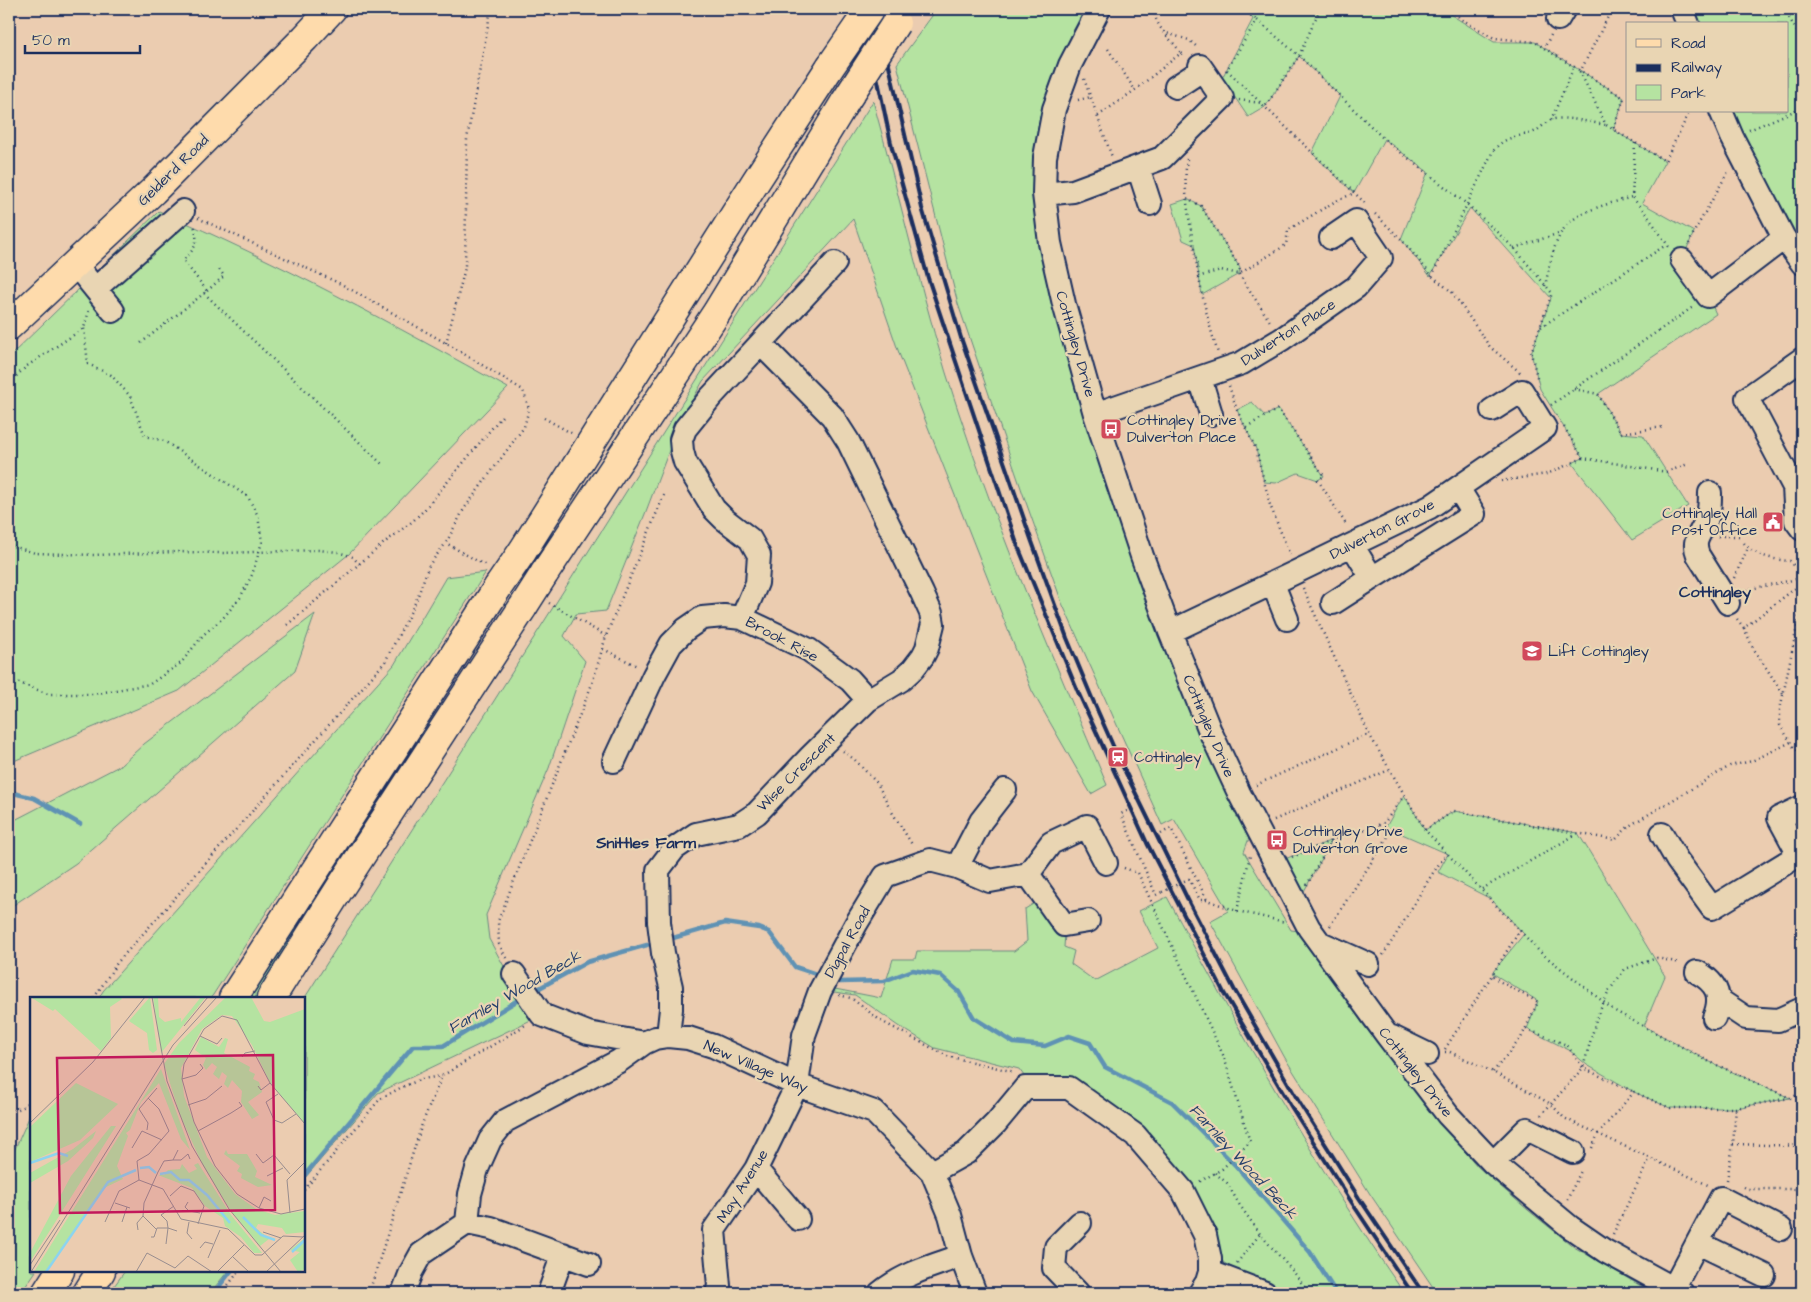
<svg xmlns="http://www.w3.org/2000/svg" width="1811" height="1302" font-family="'Architects Daughter',sans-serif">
<rect width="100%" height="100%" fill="#ebccb0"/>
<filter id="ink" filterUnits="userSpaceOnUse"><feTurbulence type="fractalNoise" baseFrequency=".02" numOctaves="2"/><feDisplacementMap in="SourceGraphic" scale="10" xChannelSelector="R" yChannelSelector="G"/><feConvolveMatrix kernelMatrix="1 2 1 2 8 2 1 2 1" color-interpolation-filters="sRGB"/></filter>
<g filter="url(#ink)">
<path fill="#b5e3a1" stroke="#688980" d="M937,9H1085L1073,31L1044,103L1035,155L1037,195L1207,749L1229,799L1249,838L1244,852L1291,930L1299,931L1365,1027L1439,1121L1478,1167L1528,1210L1574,1247L1653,1293H1437L1370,1194L1285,1058L1210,921L1228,911L1174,819L1162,825L1062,603L1023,494L958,304L897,64Z
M1243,9H1442L1494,42H1535L1624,98L1613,130L1665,161L1642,203L1694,232L1682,260L1708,296L1716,314L1598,394L1621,433L1643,435L1688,506L1632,540L1572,463L1583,458L1540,389L1531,353L1551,298L1470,208L1430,276L1401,239L1428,172L1384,139L1354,193L1312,153L1340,96L1299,56L1265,107L1248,117L1222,78L1253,19Z
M1682,9H1802V263L1721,111H1787V24H1688Z
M873,101C902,204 924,309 958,410C1000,538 1055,662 1107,785L1091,794L1032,691L900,356L853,219L703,381L679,424L645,514L606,611L576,614L564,636L585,661L549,768L486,915L489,939L533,1019L378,1093L304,1179V999L492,704Z
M1187,199L1201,206L1240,268L1239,274L1202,295L1194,245L1183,240L1172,204Z
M159,211C279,262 394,325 508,388L349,554L179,691L9,763V357Z
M1252,402L1265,416L1278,409L1324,476L1318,480L1298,473L1276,483L1264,482L1256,449L1237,410Z
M486,572L211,998H99L103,991L394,665L446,577Z
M315,614L295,671L76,863L9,908V823L121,765L144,744Z
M1404,795L1425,830L1454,811L1578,833L1665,976L1644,1026L1708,1061L1790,1098L1736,1108H1670L1634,1092L1587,1065L1569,1050L1527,1029L1538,1001L1492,973L1524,934L1491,899L1438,872L1448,854L1386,827Z
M1332,840L1297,904L1275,863Z
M331,872L334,878L257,998H251Z
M1167,897C1240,1033 1316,1166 1404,1293H1279L1224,1263L1217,1253L1213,1231L1073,1080L1050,1076L1027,1080L1019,1069L935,1048L899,1026L855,995L834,992L835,989L881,998L893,959H915L917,951H1014L1027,941L1025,909L1038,901L1065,934L1064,947L1074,951L1071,964L1095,981L1158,948L1139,911Z
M31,1113V1271H36L21,1293H9V1162Z
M125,1271H228L210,1293H109Z"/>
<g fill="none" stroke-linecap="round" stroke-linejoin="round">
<path stroke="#5f92b4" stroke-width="4.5" d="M9,792L34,798L80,824
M673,938L725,923L759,928L769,932L795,967L822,976
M834,980L840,982L884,981L913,970L940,975L959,992L974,1018L1014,1043L1045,1046L1069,1036L1090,1043L1105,1067L1172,1102L1236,1166L1310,1252L1336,1293
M534,991L587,962L647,945
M304,1176L413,1046H443L523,997
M214,1293L231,1271"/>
<g stroke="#1b2f5e" stroke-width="26">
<path id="minor" d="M1099,9L1070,65L1054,109L1045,157L1044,194L1050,243L1064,304L1095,414L1142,556L1170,632L1210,731L1239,793L1309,928L1386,1034L1448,1115L1493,1163L1570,1227L1605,1251L1682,1293
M1682,9L1688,24
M1558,19L1564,9
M1176,87L1202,70
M1721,111L1732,137L1784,238L1802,263
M1138,167L1150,204
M1044,194L1073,191L1162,158L1222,98L1200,66
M1682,260L1708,296L1784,238
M75,264L113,311
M95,289L183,211
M1802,359L1747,398L1794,487L1796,521L1802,529
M1200,378L1211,414
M1095,414L1242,363L1282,339L1356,287L1381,258L1356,221L1331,238
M1710,493C1710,502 1710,512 1706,521C1700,535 1692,540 1698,555L1728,603
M1352,545L1372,578L1474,514L1458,488
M1273,584L1287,619
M1333,603L1372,578
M742,618L757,583L759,555L750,539L724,519L714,509L685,462L682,451L681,440L685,429L710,398L835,263
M1170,632L1296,572L1430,507L1545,428L1522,391L1492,410
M614,761L654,675L671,644L686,629L702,618L724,616L742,618L809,650L850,680L868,700
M1662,834L1677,860L1712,908L1802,853
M1799,855L1779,818L1802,807
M957,867L990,881L1028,874L1051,843L1087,826L1106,863
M1028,874L1064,925L1088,921
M1321,943L1368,964
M1697,972C1717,983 1723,996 1714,1018
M514,974L542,1015L588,1033L644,1043
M1719,1000L1746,1018L1778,1020L1802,1009
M668,1036L671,1009V987L663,953L659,922L658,870L674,849L696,834L739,825L757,813L811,756L868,700L901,680L913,669L923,656L927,648L933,624L931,613L922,593L848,441L832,416L761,344
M1392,1037L1427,1054
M1493,1163L1527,1129L1573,1152
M756,1169L798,1219
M932,1172L966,1153L996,1123L1025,1088H1069L1135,1135L1183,1191L1205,1235L1210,1259V1272L1207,1282L1200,1293
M467,1223L491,1228L589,1264
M1698,1243L1764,1275
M1210,1272L1265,1293
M1673,1289L1721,1198L1781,1229
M403,1293L411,1272L421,1254L467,1223L470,1194L477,1169L490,1140L505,1121L619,1061L644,1043L655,1038L668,1036L688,1038L713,1046L797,1085L874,1112L932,1172L950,1215L961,1256L975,1293
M549,1293L563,1254
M717,1293L719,1286L714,1230L756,1169L797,1085L804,1035L820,991L856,924L885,876L930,860L957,867L981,821L1005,790
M880,1293C903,1274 932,1266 961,1256
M1078,1293L1054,1268L1056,1247L1080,1223"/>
</g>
<g stroke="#1b2f5e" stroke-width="31">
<path id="major" d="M9,326L153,191L305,38L332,9"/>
</g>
<g stroke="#1b2f5e" stroke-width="31">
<path id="highway" d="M522,552L756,181L830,67
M544,574L717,312L845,102
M233,998L498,587
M271,998L340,888L523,607
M46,1293L60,1271
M87,1293L101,1271"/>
</g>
<path stroke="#1b2f5e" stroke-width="2.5" stroke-dasharray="1 4" stroke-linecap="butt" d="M1154,9C1155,28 1171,38 1181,53
M1243,9L1257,20
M1320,9L1299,56L1265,107L1366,204
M1451,9L1461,19L1494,38L1535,42L1544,48
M1612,9L1580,72L1606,125L1665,161L1690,111
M1784,9L1802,40
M1163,32L1189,40L1197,47
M1551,35L1544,48L1624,98L1613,130
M1108,49L1135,90
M1227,70L1265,107
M1226,71L1257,20L1299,56L1384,139L1468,205L1514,248L1552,293L1531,353L1538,381
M1084,79L1112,157
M1078,100L1091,97
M1239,100L1261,103
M1098,116L1135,90L1181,53L1184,55
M1551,120L1573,69
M1749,130L1794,111L1802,106
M1635,143L1632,197L1647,215L1669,247
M1187,159C1183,185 1188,211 1192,236C1198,276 1205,314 1218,353
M1187,199L1201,206L1240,268L1239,274L1271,323
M1375,214L1401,239L1432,276L1452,292L1490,347L1521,373
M198,218L343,285L446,343L523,390L529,409L524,427L464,509L446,543L486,566
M1689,244L1694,232L1729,170
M1514,248L1560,233
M1432,276L1493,151C1506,136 1513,138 1531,133C1539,131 1544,123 1551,120C1562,115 1593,123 1606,125
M1198,277L1221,270L1239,274L1286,245L1288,230L1334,202L1354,193
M1545,286C1549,269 1552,249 1561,233C1573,211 1609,204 1632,197
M207,291L224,276L219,269
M204,293L383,465
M1541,327L1666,245
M141,343L207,291L183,260C196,248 199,243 194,225
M446,343L465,268L467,139L491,9
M9,383L27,366L84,328L89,311
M1229,386L1237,410L1256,449L1270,505L1290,555
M1574,389L1598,394L1621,433L1663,427
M1551,405L1693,307
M544,418L573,434
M1246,427L1278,409L1324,476L1318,480L1347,526
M1564,427L1583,458
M9,437L10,438L9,439
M1501,481L1547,474L1583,458L1667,472L1688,464
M1718,536H1739L1741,538
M1744,543C1754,556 1775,560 1790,561L1802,574
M9,545L35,553L94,555L177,552L223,553L318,550L338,552L353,557L359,564
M1734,578L1748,548
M1303,588L1369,734L1425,830L1540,952L1615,1011L1708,1061L1790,1098L1802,1093
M1741,591L1802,578
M1802,602L1780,710V725L1793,746L1802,755
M549,603L606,636
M1737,619L1744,628L1802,583
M287,625L384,543L413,521L425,509L502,416
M1744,628L1753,648L1784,695
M603,649L637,666
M9,679L48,694H93L150,684L181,663L203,635L223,618L240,598L252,575L262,542L258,516L248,497L164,441L145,436L130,396L111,375L88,364L84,328
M843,751L855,760L877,783L892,812L913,846
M1256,785L1369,734
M1127,811L1121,814L1156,895L1162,892
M1274,820L1389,770
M1425,830L1454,811L1615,840L1629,826L1730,766L1752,761L1791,742
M1161,834L1171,828L1207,900L1237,911L1285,922
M1292,857L1331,841
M1124,868L1138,873L1224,1057L1250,1142L1222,1169L1199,1182
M1184,881L1189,879L1200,900H1207
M1307,885L1332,840L1384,823L1404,796
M1482,889L1577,834
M1237,911L1250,856
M1330,926L1391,832L1378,825
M1383,955C1405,922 1423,885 1447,853
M506,958L499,944L498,921L592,684L606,636L664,495
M839,995L851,998L881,1021L947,1056L1015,1072
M94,998L117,963L385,662L416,601L429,565L446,543
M1526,1029L1567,1045L1583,1068L1634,1092
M1445,1049L1492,975
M1445,1052H1450L1493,1072L1551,1104L1564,1118L1708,1185
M1493,1072L1521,1038L1538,1002L1499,981L1492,975L1520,930
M9,1113L25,1106L31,1096
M1541,1115L1583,1068L1597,1017L1609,991L1625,969L1657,958L1680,963
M1733,1144L1802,1146
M1592,1148L1598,1134L1634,1092L1670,1108H1736L1789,1098
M1215,1173L1227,1183L1239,1204L1260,1234
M1727,1180L1733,1144L1736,1108
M1744,1187L1748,1189H1802
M304,1190L380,1099L402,1087L422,1079L442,1076
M1567,1200L1582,1169
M1613,1234L1650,1158
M1237,1263L1260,1234L1297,1276L1308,1293
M222,1293L239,1271
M369,1293L422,1124L442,1076L527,1024"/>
<use href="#minor" stroke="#e9d5b3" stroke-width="22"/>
<use href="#major" stroke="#fedbac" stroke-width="28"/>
<use href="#highway" stroke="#fedbac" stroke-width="28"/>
<path stroke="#1b2f5e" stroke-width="4" d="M863,9L892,148L928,278L1017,544L1078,692L1147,843L1224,993L1292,1108L1352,1203L1412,1293
M876,9L922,208L961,338L1031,539L1067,638L1092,698L1118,757L1190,904L1234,989L1299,1102L1359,1198L1423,1293"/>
<g stroke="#1b2f5e" stroke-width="31" stroke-linecap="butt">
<path id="highway-bridge" d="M830,67L870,9
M845,102L896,23
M498,587L522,552
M523,607L544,574"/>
</g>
<path stroke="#1b2f5e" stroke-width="2.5" stroke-dasharray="1 4" stroke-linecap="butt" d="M1162,892L1184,881"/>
<use href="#highway-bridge" stroke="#fedbac" stroke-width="28"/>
</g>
</g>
<defs>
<g id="bus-square" transform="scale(1.125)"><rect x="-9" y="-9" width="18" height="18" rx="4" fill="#d1495b" stroke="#e9d5b3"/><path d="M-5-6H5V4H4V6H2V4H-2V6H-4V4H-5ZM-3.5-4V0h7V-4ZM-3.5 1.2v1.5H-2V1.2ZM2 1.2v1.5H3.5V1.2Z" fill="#fff"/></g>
<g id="civic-square" transform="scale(1.125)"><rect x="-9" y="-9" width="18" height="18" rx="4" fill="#d1495b" stroke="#e9d5b3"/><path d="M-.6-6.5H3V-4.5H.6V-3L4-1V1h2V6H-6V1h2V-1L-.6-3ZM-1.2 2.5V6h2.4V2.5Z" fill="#fff"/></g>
<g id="school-square" transform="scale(1.125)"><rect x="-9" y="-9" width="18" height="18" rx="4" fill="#d1495b" stroke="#e9d5b3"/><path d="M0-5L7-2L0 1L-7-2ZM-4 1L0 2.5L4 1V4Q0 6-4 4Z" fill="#fff"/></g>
<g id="station-square" transform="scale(1.125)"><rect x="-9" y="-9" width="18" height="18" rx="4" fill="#d1495b" stroke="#e9d5b3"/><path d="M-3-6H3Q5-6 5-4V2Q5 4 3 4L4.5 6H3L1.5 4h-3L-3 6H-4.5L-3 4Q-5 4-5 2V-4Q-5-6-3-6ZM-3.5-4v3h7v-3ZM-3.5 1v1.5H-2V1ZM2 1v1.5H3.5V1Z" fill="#fff"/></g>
</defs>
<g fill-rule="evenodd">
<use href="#bus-square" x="1111" y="429"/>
<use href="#civic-square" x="1773" y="522"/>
<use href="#school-square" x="1532" y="651"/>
<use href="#station-square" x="1118" y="757"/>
<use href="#bus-square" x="1277" y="840"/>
</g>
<g text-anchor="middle" stroke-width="4.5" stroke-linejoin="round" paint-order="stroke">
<g font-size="15" fill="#1b2f5e" stroke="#e9d5b3">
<text transform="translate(173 170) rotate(-45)" y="5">Gelderd Road</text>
<text transform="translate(1288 332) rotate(-33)" y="5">Dulverton Place</text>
<text transform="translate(1076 344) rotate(74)" y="5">Cottingley Drive</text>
<text transform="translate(1382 529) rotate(-27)" y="5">Dulverton Grove</text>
<text transform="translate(782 639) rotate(28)" y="5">Brook Rise</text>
<text transform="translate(1209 726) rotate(67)" y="5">Cottingley Drive</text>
<text transform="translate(796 772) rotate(-45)" y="5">Wise Crescent</text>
<text transform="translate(847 942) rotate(-61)" y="5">Digpal Road</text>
<text transform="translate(756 1066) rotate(23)" y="5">New Village Way</text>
<text transform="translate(1416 1072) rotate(52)" y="5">Cottingley Drive</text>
<text transform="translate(742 1186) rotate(-58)" y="5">May Avenue</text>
</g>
<g font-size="15" fill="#1b2f5e" stroke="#e9d5b3" text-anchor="start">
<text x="1127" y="425">Cottingley Drive<tspan x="1127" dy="17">Dulverton Place</tspan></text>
<text x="1757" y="518" text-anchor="end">Cottingley Hall<tspan x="1757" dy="17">Post Office</tspan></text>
<text x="1548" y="656">Lift Cottingley</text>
<text x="1134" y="762">Cottingley</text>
<text x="1293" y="836">Cottingley Drive<tspan x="1293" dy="17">Dulverton Grove</tspan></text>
</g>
<g font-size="16" font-weight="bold" fill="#1b2f5e" stroke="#e9d5b3">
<text x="1715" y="597">Cottingley</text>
<text x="646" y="848">Snittles Farm</text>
</g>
<g font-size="16" font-style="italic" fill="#26406c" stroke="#e9d5b3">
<text transform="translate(514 991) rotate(-30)" y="6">Farnley Wood Beck</text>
<text transform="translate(1244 1161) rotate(47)" y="6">Farnley Wood Beck</text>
</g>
</g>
<g transform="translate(30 997)">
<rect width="275" height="275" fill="#ebccb0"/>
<path d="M90,0L92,2L80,10L81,41L71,54L25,12L23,14L2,1ZM120,0L127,53L123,56L119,53L117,36L99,24ZM123,0H128L129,20L135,25L151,21V25L171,0H176L131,56ZM196,0H221L234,24L240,25L275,12V127L240,86L222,48L202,19L192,18L172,32L151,71L154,99L177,160L205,197L226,212L245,218L275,214V235L256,237L252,231L228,227L226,231L239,242L230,249L201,214L173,169L150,118L134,67L149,46ZM171,40L189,50L195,41L198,42L194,56L220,70L219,74L225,77L223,82L229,85L232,95L218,105L229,118L222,122L211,105L212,94L202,83L198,91L194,87L197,79L192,75L189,82L183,77L187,70L182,66L176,73L173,68L176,61L165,53ZM131,72L160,153L151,142L129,86L111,105L100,133L96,136L98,139L87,169L93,182L74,191L66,201L15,275H4ZM46,86L88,107L50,143L0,165V130ZM81,129H86L0,265V256L41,179ZM66,134L63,141L38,164L0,186V176L43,152ZM196,153L198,157H217L227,174L225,180L242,188L228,190L211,181L212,177L207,174L210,169L194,157ZM168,166L201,218L232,256H224L211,240L195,229L193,221L175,209L162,191L128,178H134L138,173L150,172L152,167L159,176L167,172L164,168ZM275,241V272L268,275L260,263L270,255L260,253Z" fill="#b5e3a1"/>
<path fill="none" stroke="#8cd4ee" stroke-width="2.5" d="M0,166L29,156L38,159M110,171L119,170L126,176M130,177L141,175L150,183H159L177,198L200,226M213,220L231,238L245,243M262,255L275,243M16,275L78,185L106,173"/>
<path fill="none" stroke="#988d8f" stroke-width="1" d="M122,0L137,84L162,149L199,212L251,275M154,29L178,0M170,39L187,47L192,41M212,60L215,56L225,54M152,82L166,78L173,71L170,67M228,89L231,93L240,86M248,97L236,105L244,123L252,126L266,117M158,108L176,102L192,89M0,126L63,65L115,0M275,127L240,86L207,23L192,19L174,32L154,67L152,82L164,125L185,169L207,197L229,211L251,217L275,212M117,133L118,126L109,112L127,91M168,134L201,116L212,109L209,105M102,151L112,134L132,143M226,157L233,166L244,158L260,177M143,163H151L158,157L160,162M237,179L253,171M109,183L107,164L119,157L139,134L129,112L118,101M140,199L151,189L164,194L174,209L168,227M158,205L155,210L159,214L170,216M85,206L100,211M144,209L131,218L137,224L138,231L147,234M229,211L234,200L241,204M260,216L257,183L275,165M113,219L126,232M75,225L89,194L109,183L133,192L151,222L198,232L225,258H232L253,239L273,240M92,225L97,210M159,225L157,236L162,242M108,233L107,226L113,219L114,206L128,175L134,164L143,163L148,153M233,235L251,241M121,240H124L127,231H138L136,247M170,251L175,245L183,247M203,260L219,275M178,261L190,233M0,268L30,223M1,275L143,48L187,0M106,275L117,256L145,271L158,259L182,275M187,275L214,248M236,275L275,238"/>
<path fill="#c2185b" fill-opacity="0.15" stroke="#c2185b" stroke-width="2.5" d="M243,58L245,213L30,216L27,61Z"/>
<rect width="275" height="275" fill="none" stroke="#1b2f5e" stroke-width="2.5"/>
</g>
<rect width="1811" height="1302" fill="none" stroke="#e9d5b3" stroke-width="30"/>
<rect x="15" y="15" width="1781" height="1272" fill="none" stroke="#1b2f5e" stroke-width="2" filter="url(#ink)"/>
<rect x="1626" y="22" width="162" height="90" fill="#e9d5b3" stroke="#979391"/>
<rect x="1636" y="39" width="25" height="8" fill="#fedbac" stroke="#979391"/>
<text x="1671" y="48" font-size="15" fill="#1b2f5e">Road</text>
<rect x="1636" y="64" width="25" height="8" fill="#1b2f5e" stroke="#979391"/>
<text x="1671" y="72" font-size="15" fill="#1b2f5e">Railway</text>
<rect x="1636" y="85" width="25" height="15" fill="#b5e3a1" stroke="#979391"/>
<text x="1671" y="98" font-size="15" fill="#1b2f5e">Park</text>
<path d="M25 45v8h115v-8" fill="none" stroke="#1b2f5e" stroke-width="2.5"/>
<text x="32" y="45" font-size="15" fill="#1b2f5e" stroke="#e9d5b3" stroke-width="4" paint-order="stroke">50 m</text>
</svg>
